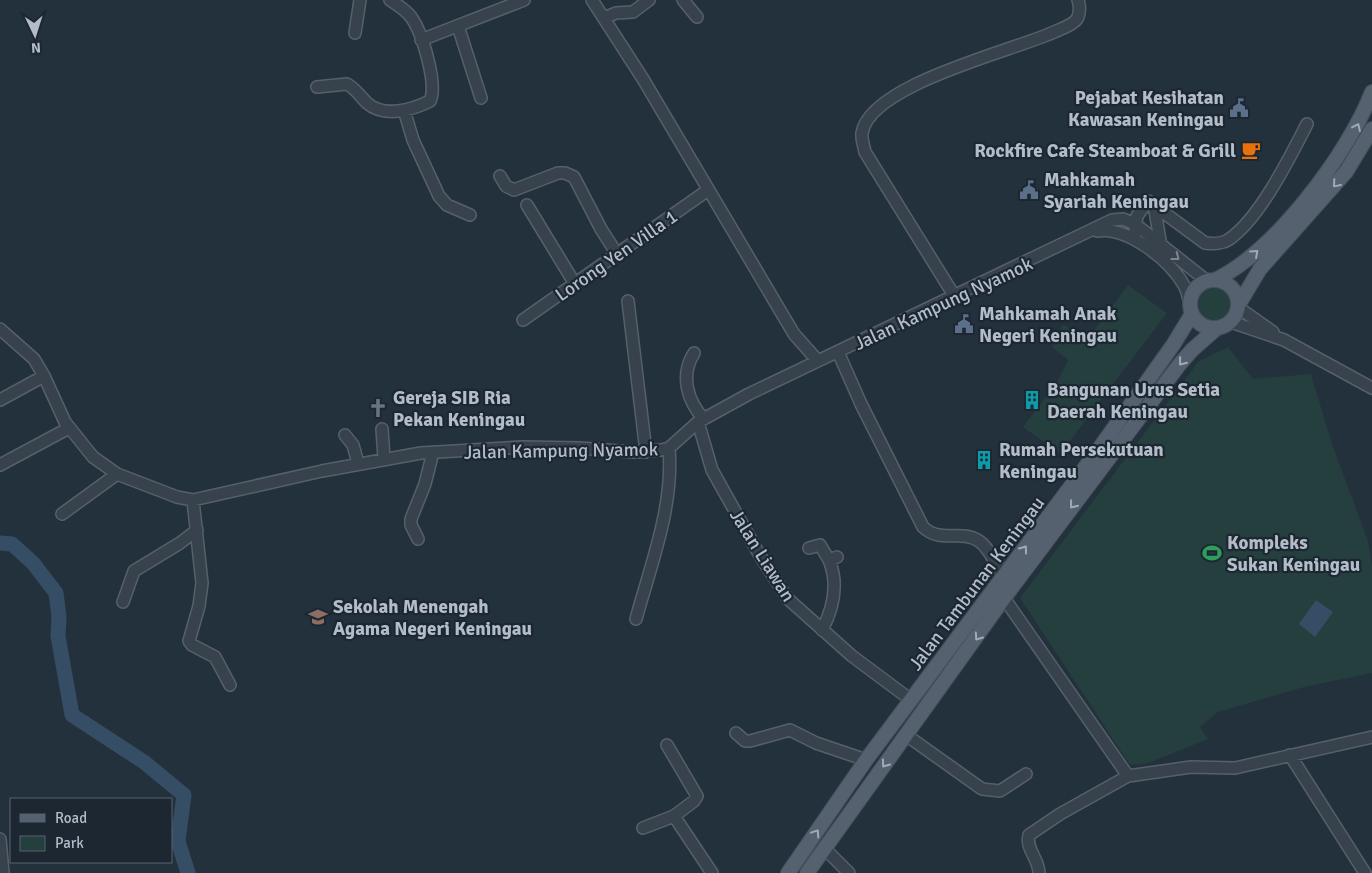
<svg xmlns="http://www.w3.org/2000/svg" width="1372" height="873" font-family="Signika,sans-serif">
<rect width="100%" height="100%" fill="#23313d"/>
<path fill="#253e3e" d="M1128,285L1167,313L1060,454L1023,427L1058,381L1068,360L1052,347L1063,324L1086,341Z
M1195 305a18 18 0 1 1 36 0a18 18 0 1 1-36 0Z
M1228,347L1253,379L1311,374L1332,444L1368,541L1372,565V673L1304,687L1218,712L1200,727L1208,739L1146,764L1130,765L1020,598L1199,361Z"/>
<path fill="#364e65" d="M1316,600L1333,612L1315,637L1299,624Z"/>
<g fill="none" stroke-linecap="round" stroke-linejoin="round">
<path stroke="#364e65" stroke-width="15" d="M0,543L12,544L33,563L56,593L59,617L58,636L72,715L144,762L184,795L178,841L188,873"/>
<g stroke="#55606b" stroke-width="14">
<path id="minor" d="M592,0L643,79L794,334L818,361
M683,0L697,17
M604,18L616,13L633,12L649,0
M458,26L481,98
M355,33L360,0
M421,40L524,0
M317,87L347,84C356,89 360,96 367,103C384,118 412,110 430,101C438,84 422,32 411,17C406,10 398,5 390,0
M404,110L413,140L439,196L447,205L470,215
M500,176L506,186L514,190L558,173H565L574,177L601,229L617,254
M527,205L575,284
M1154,205L1161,246
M1097,231C1128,226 1171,261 1185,287C1188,293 1189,300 1190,306
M1134,238L1137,216L1148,201L1205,243C1213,244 1221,244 1228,240C1259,220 1290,157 1307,124
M955,297L865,152C864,146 861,139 862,133C870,84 1013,51 1054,32C1061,29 1073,25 1077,19C1080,14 1080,5 1078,0
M628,301L646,452
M1239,308L1273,332
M523,320L708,190
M1231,322L1284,340L1372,388
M0,329L34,359L44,376L65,422L93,457L117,474L177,497L193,500L322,471L421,453L523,447L580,448L633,452L661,450L669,448L698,422L749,394L1112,220L1123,219L1135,224L1207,281
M838,352L861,404L923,527C941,544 960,529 979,541C990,549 997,566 1004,577
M694,353C680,375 687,401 704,419
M0,400L44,376
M698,422L712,470L759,554L788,599L852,656L911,700
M382,429L384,458
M345,435L353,445L358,463
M0,465L69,428
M193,500L202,583L199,606L189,641L192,645L215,657L230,685
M62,514L117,474
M418,539L411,525V519L425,484L433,452
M809,548L820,545L829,560
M1004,598L1128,776L1191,767L1235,768L1372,737
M123,602L134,571L180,543L197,530
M636,619C651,564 674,506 669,448
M822,630C834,607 839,584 829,560L837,557
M736,733L745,741H750L790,730L816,743L866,760
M906,735L982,789L1000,791L1026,774
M667,745L697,796L694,801L674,816
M1290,755L1365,873
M643,828L674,816L712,873
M0,839L3,873
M825,849L849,873
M1039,873C1039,859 1025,848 1029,835L1060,814L1128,776"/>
</g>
<g stroke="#434e59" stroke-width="16">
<path id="major" d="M1190 304a24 24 0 1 1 48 0a24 24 0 1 1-48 0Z
M1215,280C1275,251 1348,154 1372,92
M1239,304L1260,269L1346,172L1372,129
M788,873L866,760L1101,446L1173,345L1192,314
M807,873L1004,598L1179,365L1192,350L1217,328"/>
</g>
<use href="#minor" stroke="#37424d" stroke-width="11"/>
<use href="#major" stroke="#55616e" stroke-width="14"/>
</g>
<defs><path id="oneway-chevron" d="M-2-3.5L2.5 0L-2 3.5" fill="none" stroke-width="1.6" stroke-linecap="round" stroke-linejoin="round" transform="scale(1.25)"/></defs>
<g stroke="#9fabb7">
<use href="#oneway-chevron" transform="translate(1357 127) rotate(-65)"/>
<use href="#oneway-chevron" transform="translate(1336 184) rotate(131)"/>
<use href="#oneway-chevron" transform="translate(1255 253) rotate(-42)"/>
<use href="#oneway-chevron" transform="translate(1182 362) rotate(129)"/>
<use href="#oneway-chevron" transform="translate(1073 505) rotate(128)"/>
<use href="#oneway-chevron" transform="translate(1024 549) rotate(-54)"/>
<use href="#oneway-chevron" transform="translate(978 637) rotate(125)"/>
<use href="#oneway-chevron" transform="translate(885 764) rotate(126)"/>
<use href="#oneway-chevron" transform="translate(816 833) rotate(-56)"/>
</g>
<use stroke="#7b8691" href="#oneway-chevron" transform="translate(1176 257) rotate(38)"/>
<defs>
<g id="civic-bare" transform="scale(1.5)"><path d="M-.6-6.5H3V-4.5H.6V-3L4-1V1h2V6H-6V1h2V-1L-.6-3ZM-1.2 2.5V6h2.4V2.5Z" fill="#5c6f8a" stroke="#1c2732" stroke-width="2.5" paint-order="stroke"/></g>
<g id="cafe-bare" transform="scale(1.5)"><path d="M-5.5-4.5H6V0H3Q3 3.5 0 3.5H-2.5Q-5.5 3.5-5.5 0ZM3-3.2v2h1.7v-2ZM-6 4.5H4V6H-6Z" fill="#e8710a" stroke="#1c2732" stroke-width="2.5" paint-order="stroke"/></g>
<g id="building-bare" transform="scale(1.5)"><path d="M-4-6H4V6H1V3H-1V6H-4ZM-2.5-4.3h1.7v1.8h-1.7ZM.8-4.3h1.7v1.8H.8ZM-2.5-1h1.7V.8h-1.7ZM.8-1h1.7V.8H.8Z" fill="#0f9aa8" stroke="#1c2732" stroke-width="2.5" paint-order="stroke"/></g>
<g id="church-bare" transform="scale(1.5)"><path d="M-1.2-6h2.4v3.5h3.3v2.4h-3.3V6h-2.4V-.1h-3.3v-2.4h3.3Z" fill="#6b7280" stroke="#1c2732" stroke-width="2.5" paint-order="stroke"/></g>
<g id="stadium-bare" transform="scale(1.5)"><path d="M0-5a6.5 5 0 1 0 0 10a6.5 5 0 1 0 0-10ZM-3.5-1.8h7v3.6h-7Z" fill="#2e9e5b" stroke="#1c2732" stroke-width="2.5" paint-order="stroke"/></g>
<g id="school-bare" transform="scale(1.5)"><path d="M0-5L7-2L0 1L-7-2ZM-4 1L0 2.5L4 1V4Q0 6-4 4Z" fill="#8d6e63" stroke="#1c2732" stroke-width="2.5" paint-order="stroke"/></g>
</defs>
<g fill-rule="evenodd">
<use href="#civic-bare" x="1239" y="108"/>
<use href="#cafe-bare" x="1251" y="150"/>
<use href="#civic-bare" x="1029" y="190"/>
<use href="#civic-bare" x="964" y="324"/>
<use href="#building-bare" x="1032" y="400"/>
<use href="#church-bare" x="378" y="408"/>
<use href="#building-bare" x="984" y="460"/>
<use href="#stadium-bare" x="1212" y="553"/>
<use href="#school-bare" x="318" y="617"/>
</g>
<g text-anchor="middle" stroke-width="4.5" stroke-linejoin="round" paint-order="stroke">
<g font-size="19" font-weight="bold" fill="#b2bdc9" stroke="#1c2732" text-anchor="start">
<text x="1224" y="104" text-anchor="end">Pejabat Kesihatan<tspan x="1224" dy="22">Kawasan Keningau</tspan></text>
<text x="1236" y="157" text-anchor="end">Rockfire Cafe Steamboat &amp; Grill</text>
<text x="1044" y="186">Mahkamah<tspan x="1044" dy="22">Syariah Keningau</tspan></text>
<text x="979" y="320">Mahkamah Anak<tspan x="979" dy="22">Negeri Keningau</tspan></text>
<text x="1047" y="396">Bangunan Urus Setia<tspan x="1047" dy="22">Daerah Keningau</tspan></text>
<text x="393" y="404">Gereja SIB Ria<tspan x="393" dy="22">Pekan Keningau</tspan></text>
<text x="999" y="456">Rumah Persekutuan<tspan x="999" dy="22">Keningau</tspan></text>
<text x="1227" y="549">Kompleks<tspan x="1227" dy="22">Sukan Keningau</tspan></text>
<text x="333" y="613">Sekolah Menengah<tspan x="333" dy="22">Agama Negeri Keningau</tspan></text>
</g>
<g font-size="19" fill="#b2bdc9" stroke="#1c2732">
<text transform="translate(616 255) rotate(-35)" y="7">Lorong Yen Villa 1</text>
<text transform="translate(943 303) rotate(-25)" y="7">Jalan Kampung Nyamok</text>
<text transform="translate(561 450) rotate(-1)" y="7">Jalan Kampung Nyamok</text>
<text transform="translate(763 555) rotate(58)" y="7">Jalan Liawan</text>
<text transform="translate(976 583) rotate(-53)" y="7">Jalan Tambunan Keningau</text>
</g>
</g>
<rect x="10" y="798" width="162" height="65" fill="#1c2732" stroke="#58636e"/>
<rect x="20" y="814" width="25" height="8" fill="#55616e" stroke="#58636e"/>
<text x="55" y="823" font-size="15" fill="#b2bdc9">Road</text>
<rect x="20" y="836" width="25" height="15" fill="#253e3e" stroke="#58636e"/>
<text x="55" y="848" font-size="15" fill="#b2bdc9">Park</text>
<g transform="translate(35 35) rotate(176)" stroke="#1c2732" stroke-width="4" paint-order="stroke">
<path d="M0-4L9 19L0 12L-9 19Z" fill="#b2bdc9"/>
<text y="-8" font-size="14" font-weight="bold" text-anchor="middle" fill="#b2bdc9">N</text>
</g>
</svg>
